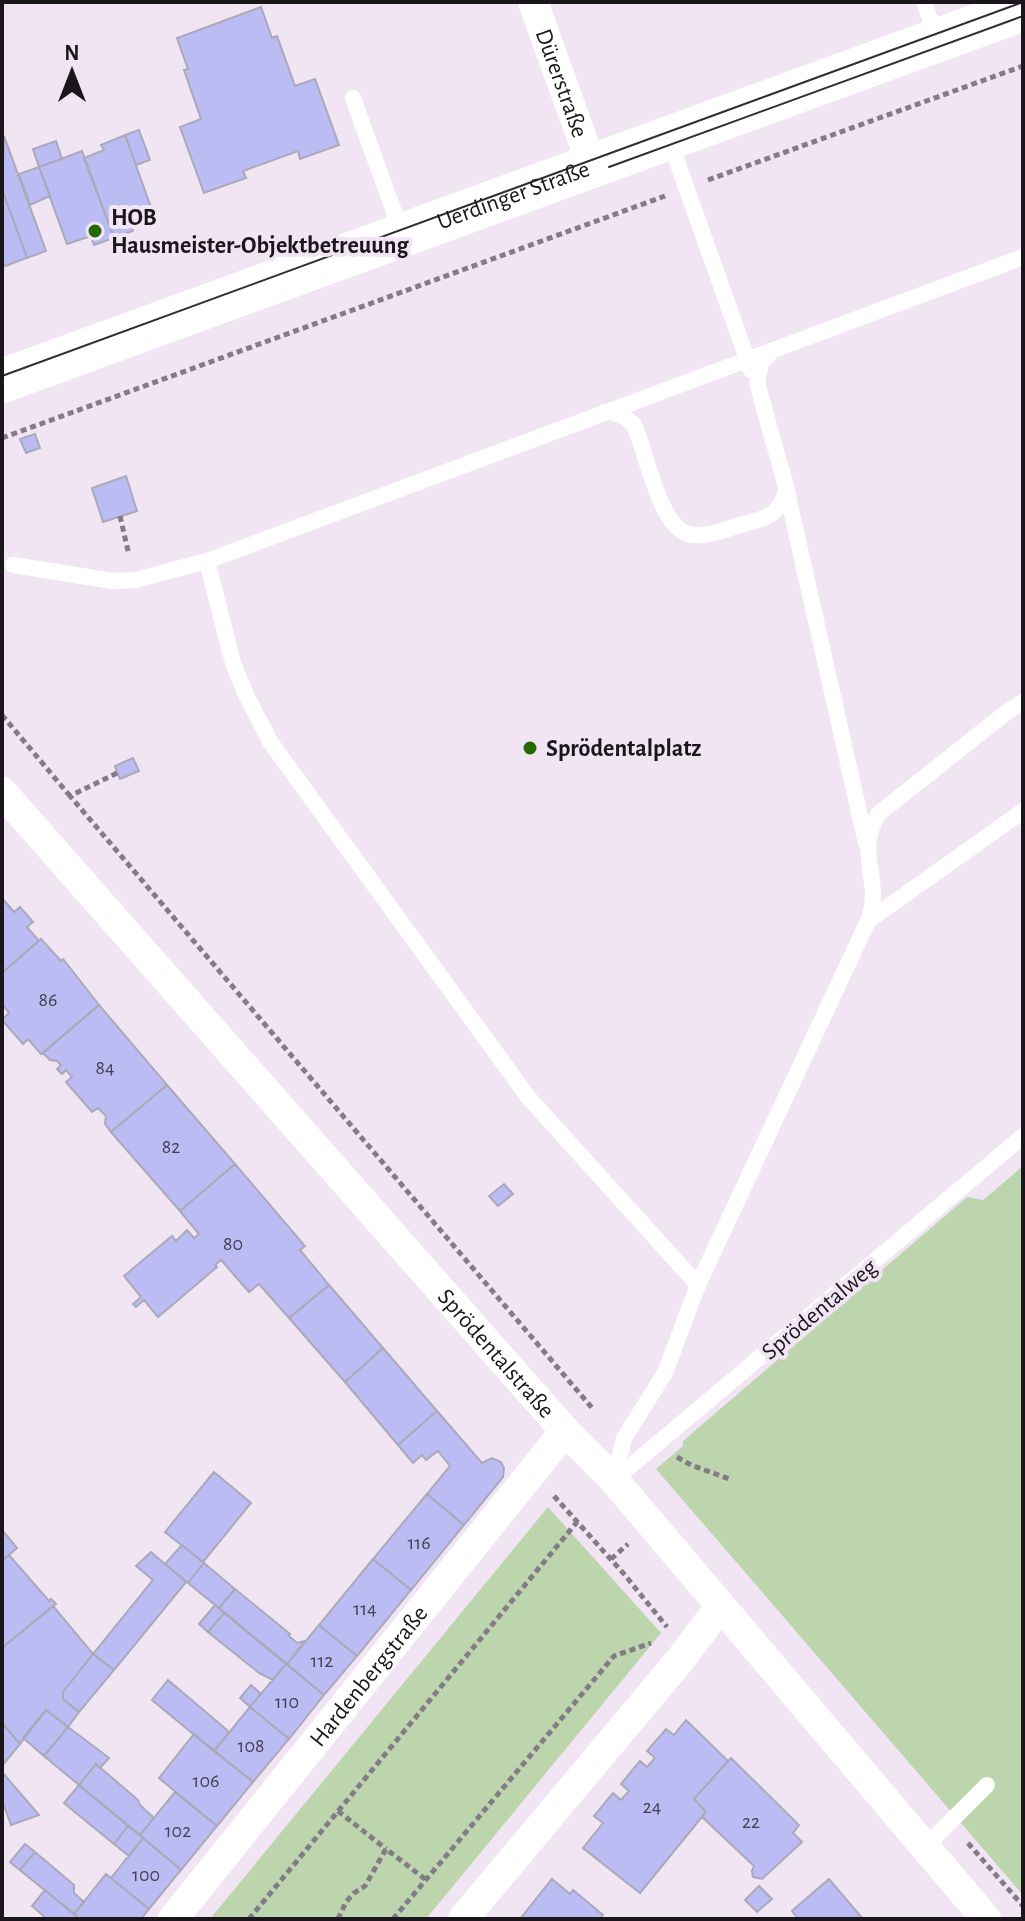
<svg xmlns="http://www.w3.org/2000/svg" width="1025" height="1921" font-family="'Alegreya Sans',sans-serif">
<rect width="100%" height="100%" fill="#f1e5f4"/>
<path fill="#bcd5ac" d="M1023,1166V1895L656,1469L683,1446V1441L967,1197L983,1200Z
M548,1507L661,1633L426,1919H210Z"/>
<path fill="#bcbcf4" stroke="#a9a9b9" stroke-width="2" d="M261,7L272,38L277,36L295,86L315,79L339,145L300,159L298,151L243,171L246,178L204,193L180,127L201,119L184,70L188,69L177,38Z
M139,130L150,160L136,165L125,135Z
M125,135L153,213L130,221L133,231L114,238L84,158L104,150L101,145Z
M4,136L46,251L27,258L2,189Z
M56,141L62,159L39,167L33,149Z
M82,151L114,238L94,245L91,236L67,244L39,167Z
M39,167L50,196L30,205L19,174Z
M2,189L27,258L5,266L2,262Z
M35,434L40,448L26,453L20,439Z
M126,476L137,511L103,522L92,488Z
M133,758L139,771L120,779L115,766Z
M2,898L14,912L20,907L33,922L27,927L39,941L2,973Z
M41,939L61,961L63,959L99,1005L41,1054L28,1039L23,1044L2,1020L9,1013L2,1004V973Z
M99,1005L167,1085L111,1132L105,1124L106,1116L98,1108L92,1112L66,1082L72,1077L66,1070L62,1074L57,1069L61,1065L57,1061L50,1060L43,1053Z
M167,1085L235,1164L180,1211L111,1132Z
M235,1164L305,1246L300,1250L329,1285L289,1318L259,1284L249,1292L221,1260L215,1265L217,1267L158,1317L144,1300L136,1307L133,1304L141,1297L124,1276L172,1236L176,1241L187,1230L194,1238L199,1234L180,1211Z
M504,1184L513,1194L498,1206L489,1196Z
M329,1285L383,1348L345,1382L289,1318Z
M383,1348L437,1411L398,1445L345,1382Z
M437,1411L482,1463L492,1458L501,1462L504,1468L503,1477L464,1525L427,1494L450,1466L438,1451L426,1460L422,1455L413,1463L398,1445Z
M214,1472L251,1503L203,1562L165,1532Z
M427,1494L464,1525L411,1590L373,1559Z
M2,1530L17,1548L2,1561Z
M182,1545L204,1563L188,1583L165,1564Z
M151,1552L186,1582L114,1670L93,1654L153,1580L136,1566Z
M9,1555L49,1601L51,1599L56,1604L2,1648V1561Z
M373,1559L411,1590L357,1656L319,1625Z
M204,1563L235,1589L219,1608L188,1583Z
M235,1589L290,1634L289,1636L297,1643L305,1641L287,1664L219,1608Z
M215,1605L224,1613L208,1632L199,1624Z
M53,1606L93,1654L63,1692V1699L79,1712L68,1727L46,1710L20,1744L2,1723V1648Z
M224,1613L286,1664L273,1680L259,1673L208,1632Z
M319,1625L357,1656L324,1695L287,1664Z
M93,1654L114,1670L79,1712L63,1699V1692Z
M286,1664L324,1695L289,1739L250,1707Z
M168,1680L227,1730L228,1734L214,1751L152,1700Z
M251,1685L261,1694L250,1707L240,1698Z
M250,1707L289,1739L253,1782L214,1751Z
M46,1710L68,1727L44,1756L23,1738Z
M686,1720L728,1761L694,1799L706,1812L640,1893L583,1848L603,1823L594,1816L613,1793L621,1800L629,1791L621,1784L640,1761L647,1767L655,1758L647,1751L666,1729L674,1735Z
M2,1723L20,1744L2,1766Z
M68,1727L109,1758L100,1768L96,1764L79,1785L44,1756Z
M194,1734L253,1782L217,1826L159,1778Z
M731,1758L799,1825L793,1833L802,1842L762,1879L753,1877L752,1871L754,1866L702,1817L706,1812L694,1799Z
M96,1764L138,1800L140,1805L152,1816L153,1819L140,1835L79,1785Z
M2,1772L39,1815L11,1825L2,1800Z
M79,1785L128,1826L114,1844L64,1803Z
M175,1792L217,1826L181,1870L140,1835Z
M128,1826L143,1838L129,1856L114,1844Z
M143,1838L181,1870L149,1909L111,1878Z
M25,1844L35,1852L20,1870L10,1862Z
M35,1852L74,1885V1893L84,1902L74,1914L20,1870Z
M106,1874L149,1909L141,1919H80L74,1914Z
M552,1879L570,1894L573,1890L603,1915L600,1919H520Z
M829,1879L863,1919H798L792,1911Z
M759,1886L772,1899L757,1912L745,1900Z
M45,1890L74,1914L77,1916L75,1919H47L32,1906Z"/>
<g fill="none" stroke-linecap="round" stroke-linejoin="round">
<path stroke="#837b85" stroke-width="5" stroke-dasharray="6 4" stroke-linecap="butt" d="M708,180L1023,66
M2,438L665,196
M120,516L129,555
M2,715L70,796
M117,773L70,796L593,1409
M677,1457L691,1465L732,1480
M554,1496L624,1574L667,1627
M611,1559L628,1544
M338,1811L386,1849
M968,1843L1023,1906
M249,1919L577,1522
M338,1919L346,1902L354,1893L365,1886L386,1849L425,1879
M393,1919L614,1656L651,1643"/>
<path stroke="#fff" stroke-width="16" d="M924,2L937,39
M353,98L402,234
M669,139L751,370
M771,352L761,363L757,383L785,483L866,843
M604,412C617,412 625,416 634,425C647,452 659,532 693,535C710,537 731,527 747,523C768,518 782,512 786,490
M207,561L233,663L246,695L271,743L528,1097L698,1285
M13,565L113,581L135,580L207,561L1023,257
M868,921L1023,811
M614,1480L624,1438L665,1373L698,1285L868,921C884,880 854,856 878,814L1007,712L1023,702
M614,1480L1023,1136
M925,1847L987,1785"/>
<g stroke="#fff" stroke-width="30">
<path id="s1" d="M533,2L592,166"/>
<path id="s2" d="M2,792L565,1431L614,1480L986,1919"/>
<path id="s3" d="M173,1919L565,1431"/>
<path d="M463,1919L680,1660L720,1607"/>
</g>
<path stroke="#fff" stroke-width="44" id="s4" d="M2,381L1023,9"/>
<path stroke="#322e34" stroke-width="2" d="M609,167L1023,16
M2,376L1023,2"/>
</g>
<g fill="#236a05" stroke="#f1e5f4" stroke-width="3">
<circle cx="95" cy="231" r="8"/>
<circle cx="530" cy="748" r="8"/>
</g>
<g text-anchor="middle" stroke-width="8" stroke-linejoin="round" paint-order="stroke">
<g font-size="20" fill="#424051">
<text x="48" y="1006">86</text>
<text x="105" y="1074">84</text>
<text x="171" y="1153">82</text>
<text x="233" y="1250">80</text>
<text x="419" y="1549">116</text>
<text x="365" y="1615">114</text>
<text x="322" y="1667">112</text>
<text x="287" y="1708">110</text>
<text x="251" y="1752">108</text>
<text x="206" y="1787">106</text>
<text x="652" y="1813">24</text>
<text x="751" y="1828">22</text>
<text x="178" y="1837">102</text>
<text x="146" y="1881">100</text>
</g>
<g font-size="24" fill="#1a161b" stroke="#f1e5f4">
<text dy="8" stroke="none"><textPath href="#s1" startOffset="86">Dürerstraße</textPath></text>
<text dy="8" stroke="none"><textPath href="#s4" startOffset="544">Uerdinger Straße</textPath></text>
<text transform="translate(819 1309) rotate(-40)" y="8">Sprödentalweg</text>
<text dy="8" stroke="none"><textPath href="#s2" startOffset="748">Sprödentalstraße</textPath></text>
<text dy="8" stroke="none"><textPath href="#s3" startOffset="312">Hardenbergstraße</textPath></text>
</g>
<g font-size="24" font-weight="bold" fill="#1a161b" stroke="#f1e5f4" text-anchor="start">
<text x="111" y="225">HOB<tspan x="111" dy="28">Hausmeister-Objektbetreuung</tspan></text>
<text x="546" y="756">Sprödentalplatz</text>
</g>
</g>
<rect width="1025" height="1921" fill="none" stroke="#1a161b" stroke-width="8"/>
<g transform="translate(72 72)" stroke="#f1e5f4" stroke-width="6" paint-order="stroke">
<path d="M0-6L14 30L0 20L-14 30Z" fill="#1a161b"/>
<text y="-12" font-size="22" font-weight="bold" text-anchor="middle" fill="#1a161b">N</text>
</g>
</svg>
